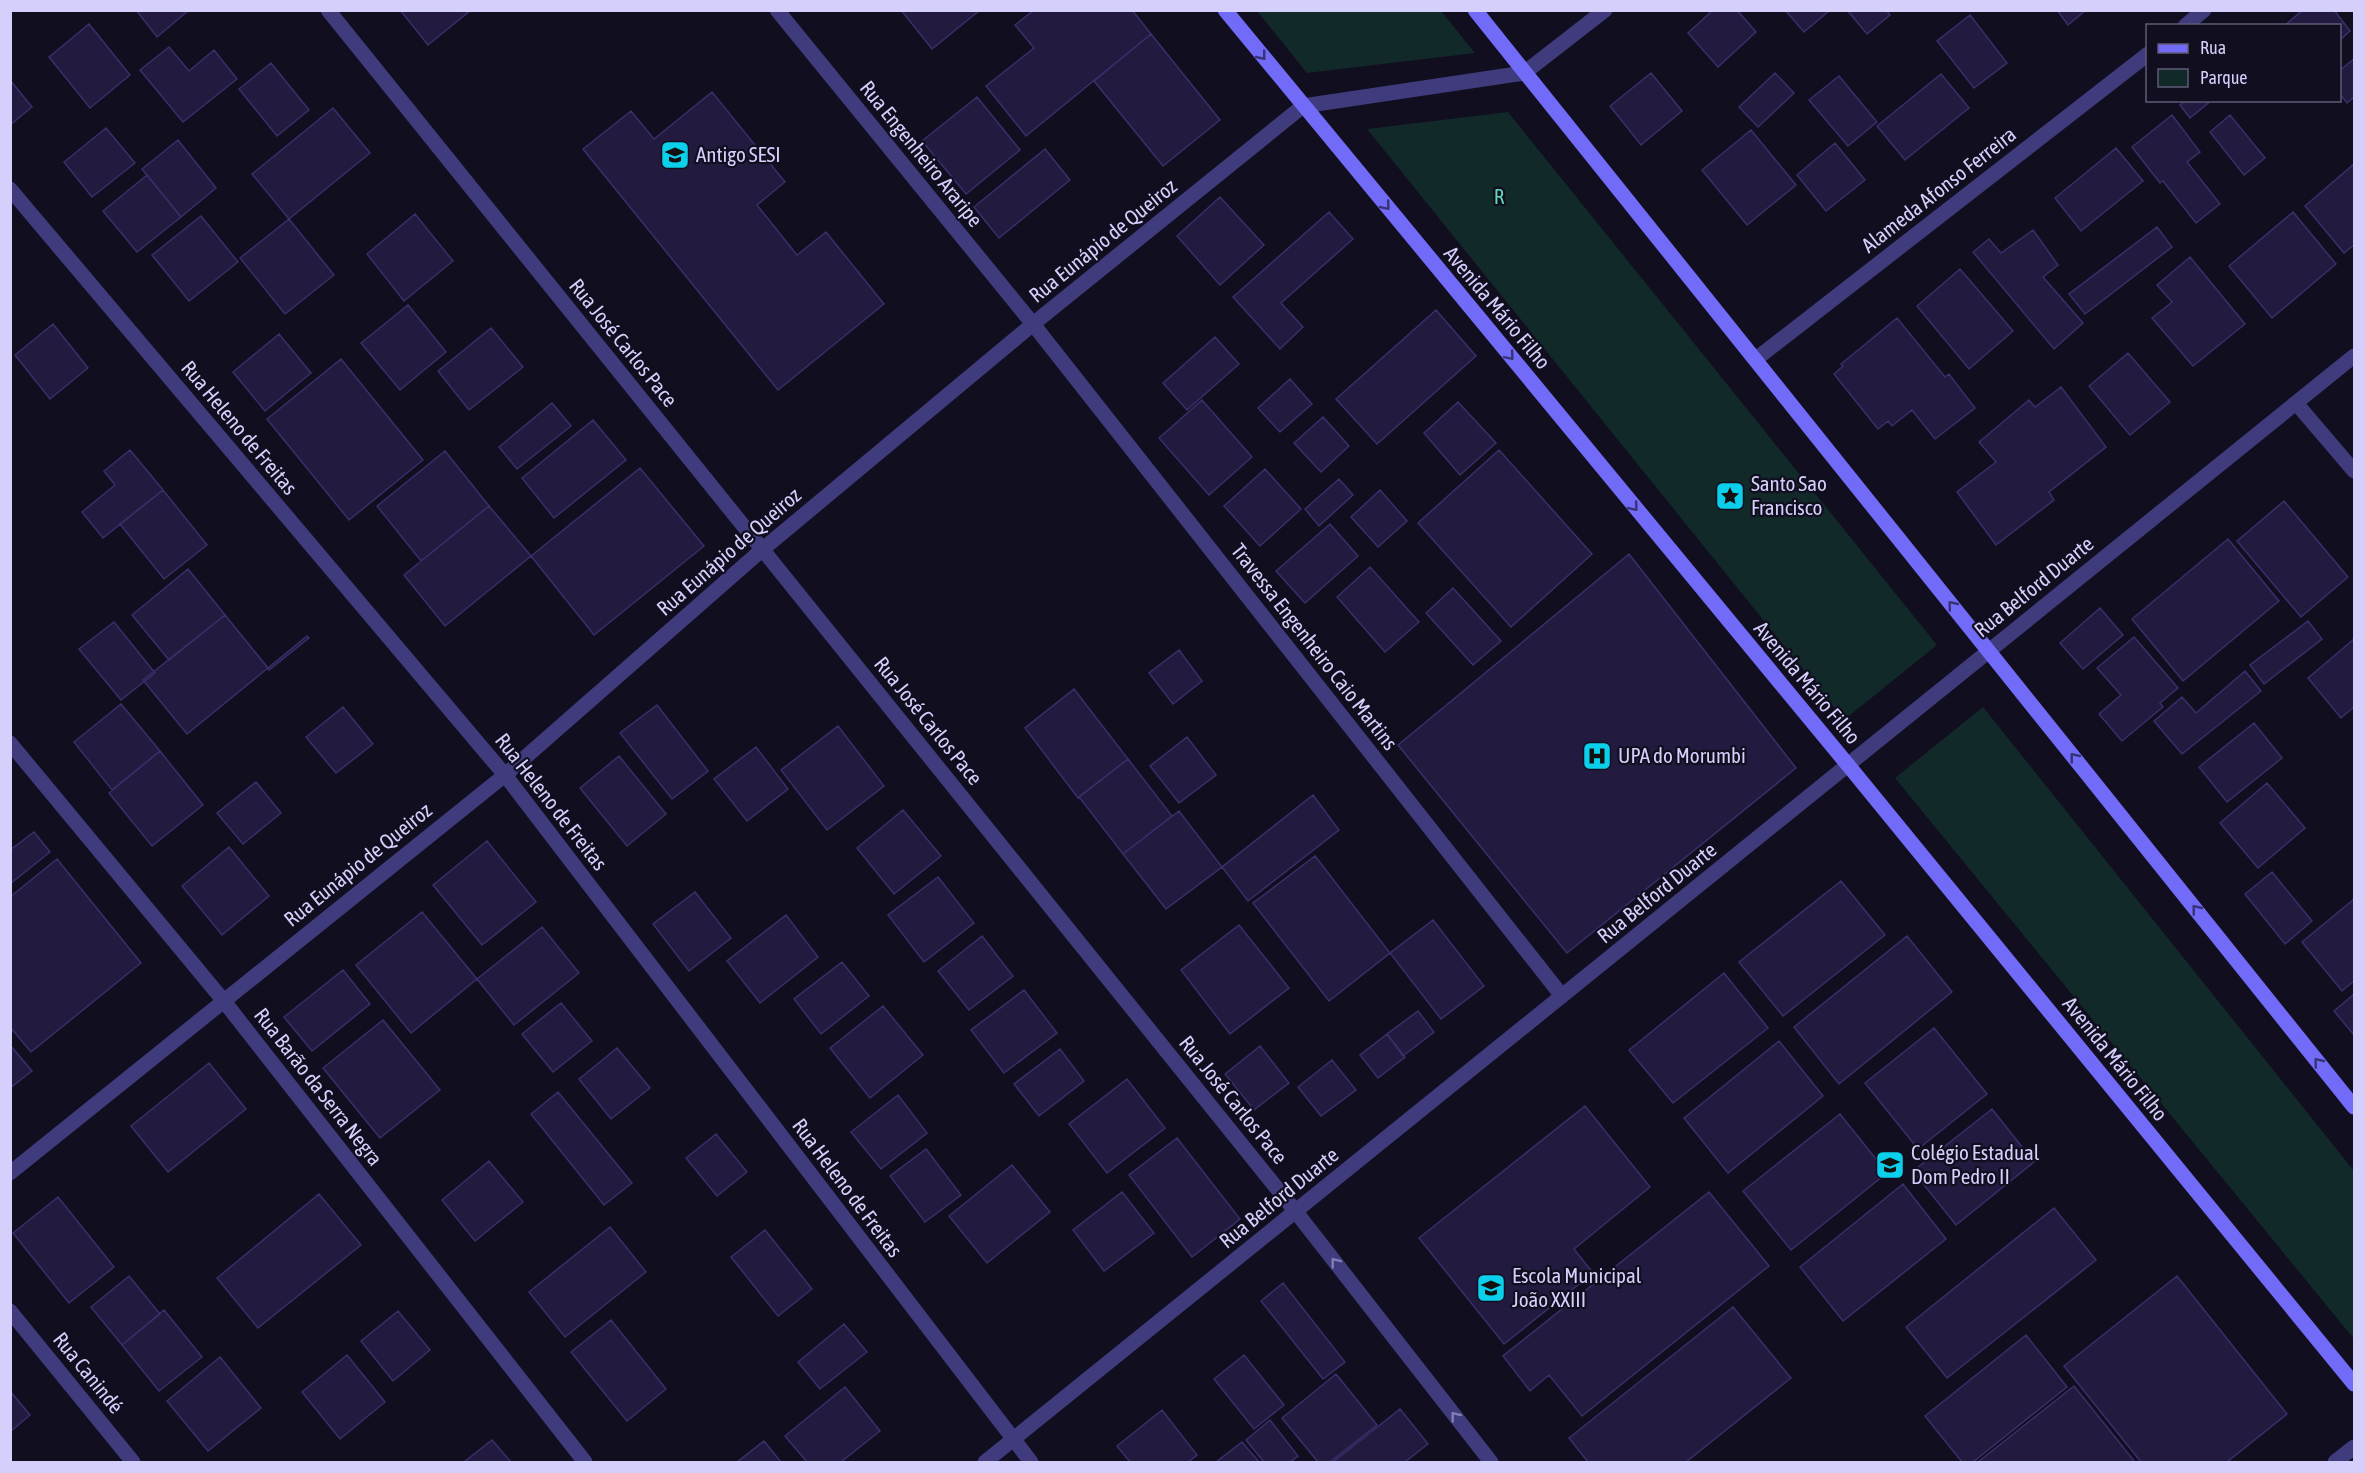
<svg xmlns="http://www.w3.org/2000/svg" width="2365" height="1473" font-family="'Asap Condensed',sans-serif">
<rect width="100%" height="100%" fill="#110e1f"/>
<path fill="#112929" d="M1257,11H1441L1475,53L1307,73Z
M1508,112L1937,645L1844,720L1367,129Z
M1983,707L2354,1171V1339L1895,778Z"/>
<path fill="#231b3f" stroke="#3b2e6a" stroke-width="1.5" d="M136,10H189L157,37Z
M400,10H471L428,45Z
M901,10H980L932,49Z
M1034,10H1132L1151,34L1026,136L986,86L1034,48L1015,25Z
M1713,10H1737L1756,32L1718,67L1688,33Z
M1785,10H1830L1804,32Z
M1847,10H1886L1890,15L1867,34Z
M2057,10H2086L2068,25Z
M2303,10H2334L2350,31L2340,40V26H2284Z
M1970,15L2007,63L1974,88L1937,41Z
M89,24L130,75L90,108L49,57Z
M1151,34L1220,120L1163,166L1094,81Z
M169,47L189,71L214,50L237,79L183,122L140,70Z
M2354,59V97L2347,103L2340,94V70Z
M271,63L309,110L277,136L239,89Z
M1651,73L1682,111L1641,145L1610,106Z
M1775,73L1794,93L1758,127L1739,107Z
M1941,74L1969,108L1905,160L1877,126Z
M1839,76L1877,122L1848,146L1809,100Z
M10,80L32,107L10,125Z
M712,92L785,182L757,205L797,255L826,232L884,304L778,390L583,149L631,111L654,139Z
M977,97L1020,150L966,194L922,141Z
M2186,100H2212L2190,118L2180,105Z
M333,108L370,153L289,219L252,174Z
M2172,115L2200,152L2187,162L2220,204L2196,223L2163,181L2160,183L2132,147Z
M2230,115L2265,158L2244,175L2210,132Z
M106,128L135,163L92,197L64,162Z
M1751,130L1796,185L1747,225L1702,170Z
M178,140L216,188L181,217L142,169Z
M1835,143L1865,180L1826,211L1797,175Z
M2116,148L2143,181L2081,231L2055,198Z
M1045,149L1070,180L999,238L974,207Z
M2354,164V245L2344,253L2305,206Z
M147,175L181,217L137,252L103,211Z
M1220,197L1264,245L1220,285L1177,236Z
M1329,212L1353,239L1281,303L1303,327L1280,349L1233,297Z
M2293,212L2336,264L2272,318L2229,266Z
M415,214L453,261L404,301L367,254Z
M201,216L238,262L189,301L152,255Z
M289,219L334,275L285,314L240,258Z
M2157,227L2172,247L2085,314L2069,294Z
M2033,230L2058,265L2043,277L2083,323L2054,349L1973,252L1989,239L2001,253Z
M2190,257L2245,324L2193,366L2152,318L2172,302L2157,285Z
M1960,269L2013,331L1969,369L1917,306Z
M408,305L446,352L400,390L361,343Z
M1436,310L1476,356L1377,444L1336,399Z
M1897,318L1945,377L1949,374L1975,408L1935,439L1912,410L1892,426L1888,421L1878,429L1834,374L1843,366L1841,364Z
M53,324L88,368L50,399L15,355Z
M491,328L523,367L469,410L438,371Z
M279,334L311,373L265,411L233,372Z
M1215,337L1239,364L1187,410L1163,383Z
M2128,353L2170,402L2130,435L2089,386Z
M341,359L423,460L349,520L267,419Z
M1290,379L1312,404L1280,432L1258,408Z
M2061,387L2106,447L2049,492L2054,500L1996,545L1957,492L1996,462L1979,442L2029,400L2035,407Z
M1202,400L1252,457L1209,495L1159,438Z
M1458,402L1496,443L1460,475L1424,433Z
M552,403L571,426L517,469L499,447Z
M1323,417L1349,446L1321,472L1294,443Z
M593,420L626,460L554,518L522,478Z
M130,450L163,490L103,538L82,512L115,485L104,471Z
M1499,450L1592,554L1511,627L1418,523Z
M445,451L489,506L421,561L377,506Z
M640,468L704,546L594,635L531,556Z
M1265,469L1301,509L1260,546L1224,506Z
M1339,479L1353,495L1319,526L1305,509Z
M163,490L207,545L164,579L120,524Z
M1380,490L1407,521L1378,547L1351,517Z
M2284,501L2348,577L2301,617L2237,541Z
M489,506L531,556L445,626L404,575Z
M1330,524L1358,556L1305,603L1276,571Z
M2228,539L2279,601L2183,681L2132,619Z
M1629,554L1796,768L1567,953L1398,745Z
M1370,567L1419,622L1385,652L1337,597Z
M188,569L225,615L169,660L132,615Z
M1453,588L1501,641L1473,665L1426,613Z
M2100,608L2123,635L2083,669L2060,643Z
M225,615L268,668L187,734L143,680Z
M2308,621L2322,639L2264,684L2250,665Z
M114,622L155,673L121,700L79,649Z
M307,636L309,638L269,670L268,668Z
M2134,637L2178,688L2160,703L2163,707L2122,741L2099,714L2121,695L2097,668Z
M2354,639V707L2341,718L2308,678Z
M1179,650L1202,681L1173,704L1149,673Z
M2245,671L2261,691L2182,754L2154,721L2182,697L2196,713Z
M1074,689L1128,759L1078,798L1025,728Z
M121,704L160,751L112,790L74,742Z
M657,705L708,771L672,799L620,733Z
M343,707L373,744L336,773L306,737Z
M2254,723L2282,758L2227,802L2199,767Z
M838,726L884,786L827,830L781,770Z
M1187,737L1216,775L1179,803L1150,766Z
M756,747L788,789L747,821L714,779Z
M160,751L203,805L152,846L109,793Z
M619,756L666,814L627,846L580,788Z
M1128,759L1172,816L1123,854L1079,797Z
M256,782L281,813L243,844L217,813Z
M2267,783L2305,828L2258,868L2220,823Z
M1313,795L1339,830L1248,901L1222,867Z
M903,810L941,856L894,894L857,848Z
M1179,811L1222,867L1166,909L1123,854Z
M34,832L50,852L10,884V850Z
M487,841L536,902L482,945L433,885Z
M229,847L269,896L222,935L182,886Z
M1315,856L1390,953L1329,1001L1253,903Z
M57,859L141,963L31,1052L10,1027V897Z
M2272,872L2312,921L2285,944L2245,894Z
M938,877L974,923L924,962L888,915Z
M1841,881L1885,935L1783,1016L1739,962Z
M695,892L731,938L689,971L653,924Z
M2354,899V981L2342,991L2302,942Z
M422,912L477,979L411,1033L356,965Z
M786,915L818,957L760,1003L727,961Z
M1433,920L1484,986L1441,1019L1390,953Z
M1239,925L1289,988L1230,1034L1181,970Z
M542,927L579,973L514,1025L477,979Z
M982,936L1013,976L969,1010L938,971Z
M1907,936L1952,992L1839,1084L1794,1027Z
M842,962L869,996L821,1034L794,999Z
M343,970L370,1004L312,1051L284,1017Z
M1724,973L1768,1028L1673,1103L1629,1050Z
M1024,990L1057,1033L1004,1073L971,1030Z
M2354,994V1035L2334,1011Z
M561,1003L592,1041L553,1072L522,1034Z
M883,1006L923,1055L870,1098L830,1048Z
M1418,1011L1434,1032L1403,1056L1387,1034Z
M383,1020L440,1090L380,1138L323,1068Z
M1934,1028L1987,1094L1918,1149L1865,1083Z
M1387,1034L1405,1057L1378,1078L1360,1055Z
M1779,1041L1823,1096L1728,1173L1684,1118Z
M10,1045L32,1071L10,1088Z
M1260,1046L1289,1083L1254,1110L1225,1074Z
M617,1048L650,1088L611,1119L579,1079Z
M1060,1049L1084,1081L1039,1116L1014,1084Z
M1332,1060L1356,1090L1321,1116L1298,1087Z
M209,1063L246,1109L168,1172L131,1126Z
M1127,1079L1165,1128L1107,1173L1069,1124Z
M558,1092L632,1183L604,1205L531,1114Z
M898,1095L927,1133L881,1169L851,1132Z
M1585,1106L1650,1187L1574,1249L1593,1273L1504,1344L1419,1238Z
M1992,1109L2034,1162L1956,1225L1913,1171Z
M1840,1114L1887,1173L1791,1250L1743,1191Z
M716,1134L747,1172L717,1196L686,1158Z
M1177,1138L1240,1219L1192,1257L1129,1175Z
M926,1149L961,1195L925,1222L890,1176Z
M489,1161L523,1202L475,1241L442,1200Z
M1012,1165L1050,1212L987,1263L949,1216Z
M1903,1184L1946,1239L1843,1321L1800,1267Z
M1122,1192L1154,1233L1104,1271L1073,1230Z
M1709,1192L1769,1266L1582,1416L1549,1375L1530,1391L1503,1356Z
M319,1194L361,1245L258,1328L217,1278Z
M58,1197L114,1267L69,1303L13,1233Z
M2054,1208L2096,1260L1947,1378L1906,1327Z
M610,1227L646,1272L565,1337L529,1292Z
M765,1230L812,1289L778,1316L731,1257Z
M129,1276L160,1314L122,1345L91,1307Z
M2177,1276L2287,1414L2227,1462H2141L2064,1366Z
M1283,1283L1345,1362L1323,1379L1261,1301Z
M1733,1307L1791,1378L1686,1462H1588L1569,1438Z
M164,1310L202,1357L159,1391L122,1345Z
M398,1311L430,1350L393,1381L361,1341Z
M611,1320L666,1389L627,1421L571,1352Z
M844,1324L867,1352L820,1389L798,1362Z
M2026,1335L2067,1387L1973,1462H1962L1925,1416Z
M347,1355L385,1402L340,1439L302,1392Z
M1244,1355L1284,1405L1254,1429L1214,1379Z
M220,1357L261,1408L208,1451L167,1401Z
M1336,1374L1377,1425L1330,1462H1318L1282,1418Z
M2074,1386L2135,1462H1978Z
M845,1387L880,1431L841,1462H807L785,1436Z
M10,1391L30,1415L10,1432Z
M1400,1409L1428,1444L1405,1462H1333Z
M1162,1410L1197,1455L1188,1462H1130L1117,1446Z
M1270,1420L1298,1456L1290,1462H1264L1246,1440Z
M492,1440L511,1462H464Z
M764,1441L781,1462H737Z
M1242,1442L1259,1462H1216Z"/>
<g fill="none" stroke-linecap="round" stroke-linejoin="round">
<path stroke="#3f3b7c" stroke-width="15" d="M328,10L1296,1212L1491,1462
M777,10L1033,324L1562,996
M2185,26L2204,10
M10,189L505,775L1031,1462
M1756,359L2148,54
M2296,403L2354,471
M10,743L223,1000L585,1462
M10,1173L505,775L763,549L1033,324L1303,106L1524,73L1605,10
M10,1311L133,1462
M985,1462L2354,356
M2335,1462L2354,1447"/>
<path stroke="#716bf7" stroke-width="15" d="M1225,10L1848,765L2354,1384
M1475,10L2354,1107"/>
</g>
<defs><path id="oneway-chevron" d="M-2-3.5L2.5 0L-2 3.5" fill="none" stroke-width="1.6" stroke-linecap="round" stroke-linejoin="round" transform="scale(1.5)"/></defs>
<g stroke="#373375">
<use href="#oneway-chevron" transform="translate(1262 56) rotate(51)"/>
<use href="#oneway-chevron" transform="translate(1386 206) rotate(50)"/>
<use href="#oneway-chevron" transform="translate(1510 356) rotate(50)"/>
<use href="#oneway-chevron" transform="translate(1634 507) rotate(50)"/>
<use href="#oneway-chevron" transform="translate(1952 605) rotate(-129)"/>
<use href="#oneway-chevron" transform="translate(2074 757) rotate(-129)"/>
<use href="#oneway-chevron" transform="translate(2196 909) rotate(-129)"/>
<use href="#oneway-chevron" transform="translate(2318 1062) rotate(-129)"/>
</g>
<g stroke="#827eb6">
<use href="#oneway-chevron" transform="translate(1335 1262) rotate(-128)"/>
<use href="#oneway-chevron" transform="translate(1455 1416) rotate(-128)"/>
</g>
<defs>
<g id="school-square" transform="scale(1.5)"><rect x="-9" y="-9" width="18" height="18" rx="4" fill="#0cd0eb" stroke="#110e1f"/><path d="M0-5L7-2L0 1L-7-2ZM-4 1L0 2.5L4 1V4Q0 6-4 4Z" fill="#111"/></g>
<g id="sight-square" transform="scale(1.5)"><rect x="-9" y="-9" width="18" height="18" rx="4" fill="#0cd0eb" stroke="#110e1f"/><path d="M0-6L1.8-2.2L6-1.7L2.9 1.2L3.7 5.4L0 3.3L-3.7 5.4L-2.9 1.2L-6-1.7L-1.8-2.2Z" fill="#111"/></g>
<g id="hospital-square" transform="scale(1.5)"><rect x="-9" y="-9" width="18" height="18" rx="4" fill="#0cd0eb" stroke="#110e1f"/><path d="M-5-5h3v3.5h4V-5h3V5h-3V1.5h-4V5h-3Z" fill="#111"/></g>
</defs>
<g fill-rule="evenodd">
<use href="#school-square" x="675" y="155"/>
<use href="#sight-square" x="1730" y="496"/>
<use href="#hospital-square" x="1597" y="756"/>
<use href="#school-square" x="1890" y="1165"/>
<use href="#school-square" x="1491" y="1288"/>
</g>
<g text-anchor="middle" stroke-width="4.5" stroke-linejoin="round" paint-order="stroke">
<g font-size="21" fill="#d5cffc" stroke="#110e1f">
<text transform="translate(921 154) rotate(51)" y="7">Rua Engenheiro Araripe</text>
<text transform="translate(1939 190) rotate(-38)" y="7">Alameda Afonso Ferreira</text>
<text transform="translate(1103 241) rotate(-39)" y="7">Rua Eunápio de Queiroz</text>
<text transform="translate(1497 308) rotate(50)" y="7">Avenida Mário Filho</text>
<text transform="translate(623 343) rotate(51)" y="7">Rua José Carlos Pace</text>
<text transform="translate(239 428) rotate(50)" y="7">Rua Heleno de Freitas</text>
<text transform="translate(729 552) rotate(-41)" y="7">Rua Eunápio de Queiroz</text>
<text transform="translate(2034 587) rotate(-39)" y="7">Rua Belford Duarte</text>
<text transform="translate(1314 647) rotate(52)" y="7">Travessa Engenheiro Caio Martins</text>
<text transform="translate(1807 683) rotate(50)" y="7">Avenida Mário Filho</text>
<text transform="translate(928 721) rotate(51)" y="7">Rua José Carlos Pace</text>
<text transform="translate(551 802) rotate(52)" y="7">Rua Heleno de Freitas</text>
<text transform="translate(358 865) rotate(-39)" y="7">Rua Eunápio de Queiroz</text>
<text transform="translate(1657 893) rotate(-39)" y="7">Rua Belford Duarte</text>
<text transform="translate(2115 1059) rotate(51)" y="7">Avenida Mário Filho</text>
<text transform="translate(318 1087) rotate(52)" y="7">Rua Barão da Serra Negra</text>
<text transform="translate(1233 1100) rotate(51)" y="7">Rua José Carlos Pace</text>
<text transform="translate(847 1188) rotate(53)" y="7">Rua Heleno de Freitas</text>
<text transform="translate(1279 1198) rotate(-39)" y="7">Rua Belford Duarte</text>
<text transform="translate(88 1373) rotate(51)" y="7">Rua Canindé</text>
</g>
<g font-size="21" fill="#d5cffc" stroke="#110e1f" text-anchor="start">
<text x="696" y="162">Antigo SESI</text>
<text x="1751" y="491">Santo Sao<tspan x="1751" dy="24">Francisco</tspan></text>
<text x="1618" y="763">UPA do Morumbi</text>
<text x="1911" y="1160">Colégio Estadual<tspan x="1911" dy="24">Dom Pedro II</tspan></text>
<text x="1512" y="1283">Escola Municipal<tspan x="1512" dy="24">João XXIII</tspan></text>
</g>
<g font-size="21" fill="#5fd8bc" stroke="#110e1f">
<text x="1499" y="204">R</text>
</g>
</g>
<rect width="2365" height="1473" fill="none" stroke="#d5cffc" stroke-width="24"/>
<rect x="2146" y="24" width="195" height="78" fill="#110e1f" stroke="#5f5b77" stroke-width="1.5"/>
<rect x="2158" y="44" width="30" height="9" fill="#716bf7" stroke="#5f5b77" stroke-width="1.5"/>
<text x="2200" y="54" font-size="18" fill="#d5cffc">Rua</text>
<rect x="2158" y="69" width="30" height="18" fill="#112929" stroke="#5f5b77" stroke-width="1.5"/>
<text x="2200" y="84" font-size="18" fill="#d5cffc">Parque</text>
</svg>
